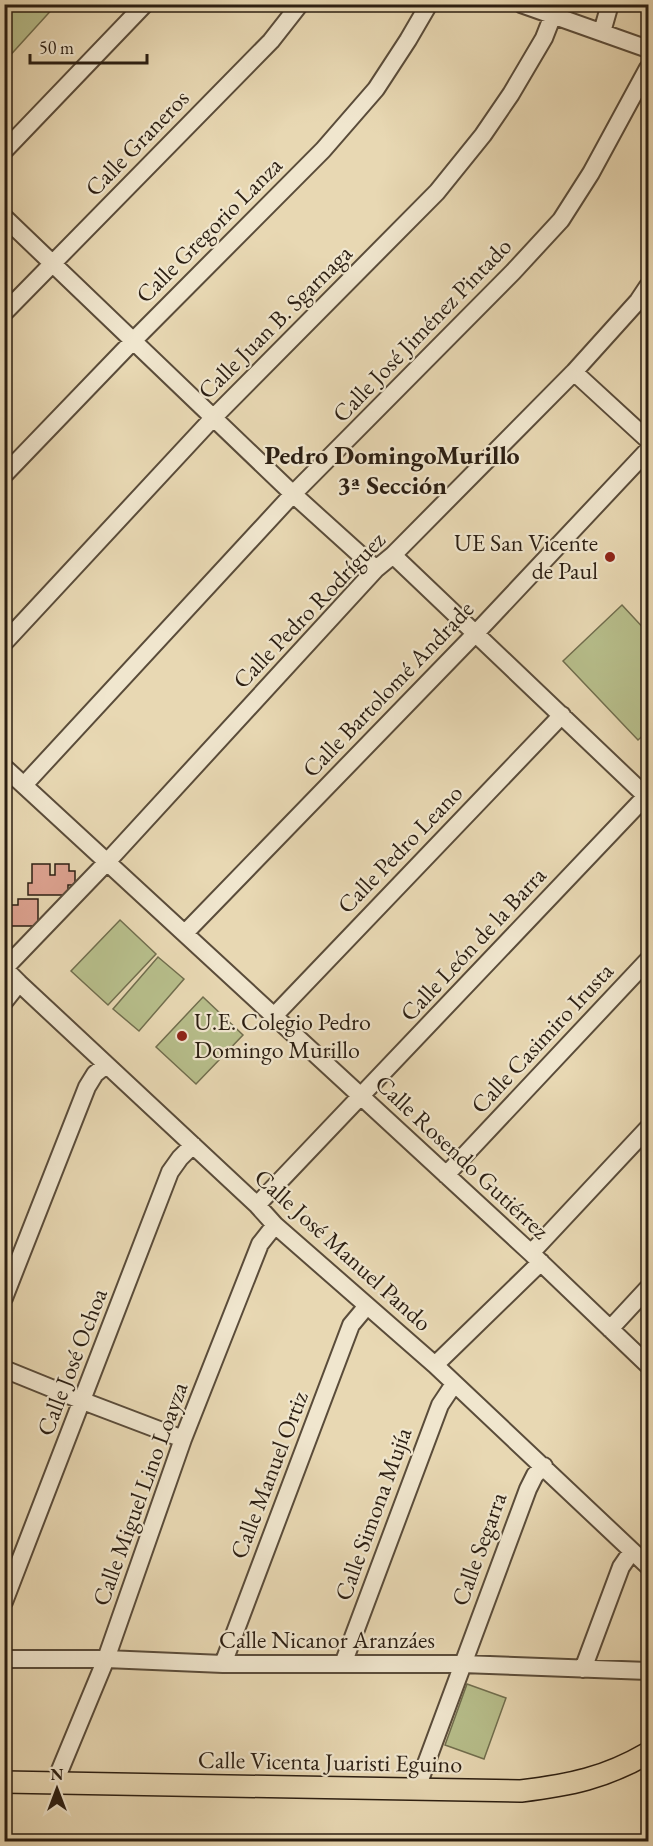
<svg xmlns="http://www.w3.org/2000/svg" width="653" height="1846" font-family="'EB Garamond',serif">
<rect width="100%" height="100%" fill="#e8d8b3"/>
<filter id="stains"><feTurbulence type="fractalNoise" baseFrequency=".00333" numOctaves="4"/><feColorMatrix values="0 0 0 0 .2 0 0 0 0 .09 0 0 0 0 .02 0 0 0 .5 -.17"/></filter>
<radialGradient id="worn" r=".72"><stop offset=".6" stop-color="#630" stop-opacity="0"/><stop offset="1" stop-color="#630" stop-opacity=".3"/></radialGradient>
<path fill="#b7be8b" stroke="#716e4e" stroke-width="1.5" d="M5,4L56,5L5,61L4,5Z
M622,605L648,633V731L638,740L563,661Z
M120,920L156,954L108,1005L71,971Z
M158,957L184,979L139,1031L113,1009Z
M203,997L243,1035L196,1084L156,1047Z
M467,1684L506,1698L484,1759L445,1745Z"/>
<path fill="#dda290" stroke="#2b1e12" stroke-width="1.5" d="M32,864H50V875H55V864H69V871H75V885H68V895H28V883H32Z
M18,899H38V926H4V905H18Z"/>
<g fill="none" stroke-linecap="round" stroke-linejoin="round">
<g stroke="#5a4c3a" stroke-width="20">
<path id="minor" d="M521,4L648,49
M602,32L610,4
M4,151L145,4
M4,217L293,494L376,569
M4,313L271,41L300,4
M574,372L648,440
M4,475L133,341L323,150L376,89L408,40L429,4
M393,555L648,798
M4,643L213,418L437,192L483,135L511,94L544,38L553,15
M4,767L531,1253L648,1365
M24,785L293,494L513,272L561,220L591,173L648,68
M185,933L476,633L648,450
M4,968L19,983L257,1205L275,1225L435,1365L648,1566
M5,968L107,862L376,569L393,555L574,372L638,301L648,286
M4,1002L19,983
M274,1016L562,715
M446,1175L648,960
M257,1205L648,794
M531,1253L648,1128
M4,1298L87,1087L95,1074L106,1065
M610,1329L648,1288
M435,1365L541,1262
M4,1369L83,1401L183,1439
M4,1602L170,1172L180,1158L193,1145
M4,1659H106L223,1664H462L648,1671
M223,1664L351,1325L366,1307
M343,1664L440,1405L454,1384
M583,1669L621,1567L632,1551
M55,1782L106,1659L183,1439L260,1244L275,1225
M417,1788L528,1489L535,1475L544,1466"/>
</g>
<g stroke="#2b1e12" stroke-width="24">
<path id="major" d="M4,1782L521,1791C570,1785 605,1778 648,1753"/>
</g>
<use href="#minor" stroke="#f0e6ce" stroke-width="16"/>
<use href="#major" stroke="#e8d8b3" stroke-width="21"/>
</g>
<g fill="#8f2418" stroke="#f0e6ce" stroke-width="2">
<circle cx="610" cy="557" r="6"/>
<circle cx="182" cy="1036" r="6"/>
</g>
<g text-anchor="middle" stroke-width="4.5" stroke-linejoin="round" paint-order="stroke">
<g font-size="24" fill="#2b1e12" stroke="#f0e6ce">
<text transform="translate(137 143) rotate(-46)" y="8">Calle Graneros</text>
<text transform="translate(209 230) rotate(-45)" y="8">Calle Gregorio Lanza</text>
<text transform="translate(275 322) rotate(-45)" y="8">Calle Juan B. Sgarnaga</text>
<text transform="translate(422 330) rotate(-46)" y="8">Calle José Jiménez Pintado</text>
<text transform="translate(309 610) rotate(-46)" y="8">Calle Pedro Rodríguez</text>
<text transform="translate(388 689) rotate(-46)" y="8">Calle Bartolomé Andrade</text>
<text transform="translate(400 849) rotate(-46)" y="8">Calle Pedro Leano</text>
<text transform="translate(473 944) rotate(-47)" y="8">Calle León de la Barra</text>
<text transform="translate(542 1038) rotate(-47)" y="8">Calle Casimiro Irusta</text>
<text transform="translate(462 1157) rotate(43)" y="8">Calle Rosendo Gutiérrez</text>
<text transform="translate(343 1250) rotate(42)" y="8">Calle José Manuel Pando</text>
<text transform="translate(72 1362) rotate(-69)" y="8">Calle José Ochoa</text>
<text transform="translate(269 1475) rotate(-69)" y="8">Calle Manuel Ortiz</text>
<text transform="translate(140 1494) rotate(-70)" y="8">Calle Miguel Lino Loayza</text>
<text transform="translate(373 1514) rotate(-70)" y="8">Calle Simona Mujía</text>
<text transform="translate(479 1549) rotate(-70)" y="8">Calle Segarra</text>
<text x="327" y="1648">Calle Nicanor Aranzáes</text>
<text transform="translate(330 1762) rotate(1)" y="8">Calle Vicenta Juaristi Eguino</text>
</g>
<g font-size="24" fill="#2b1e12" stroke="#f0e6ce" text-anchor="end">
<text x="598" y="551">UE San Vicente<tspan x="598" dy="28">de Paul</tspan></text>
<text x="194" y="1030" text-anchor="start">U.E. Colegio Pedro<tspan x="194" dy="28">Domingo Murillo</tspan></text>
</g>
<g font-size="26" font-weight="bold" fill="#2b1e12" stroke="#f0e6ce">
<text x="392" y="464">Pedro DomingoMurillo<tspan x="392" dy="30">3ª Sección</tspan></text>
</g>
</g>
<rect width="653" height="1846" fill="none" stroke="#e8d8b3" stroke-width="24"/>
<rect x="6" y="6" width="641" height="1834" fill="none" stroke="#2b1e12" stroke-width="3"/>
<rect x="12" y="12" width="629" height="1822" fill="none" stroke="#2b1e12" stroke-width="1.5"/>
<g transform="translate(57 1789)" stroke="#f0e6ce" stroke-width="4.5" paint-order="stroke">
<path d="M0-4.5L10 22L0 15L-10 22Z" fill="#2b1e12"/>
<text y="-9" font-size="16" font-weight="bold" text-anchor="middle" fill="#2b1e12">N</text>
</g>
<path d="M30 54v9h117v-9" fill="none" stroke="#2b1e12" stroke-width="3"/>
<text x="39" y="54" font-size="18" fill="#2b1e12" stroke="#f0e6ce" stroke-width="4.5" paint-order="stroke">50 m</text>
<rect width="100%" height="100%" filter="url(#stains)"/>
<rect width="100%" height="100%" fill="url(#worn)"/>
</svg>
